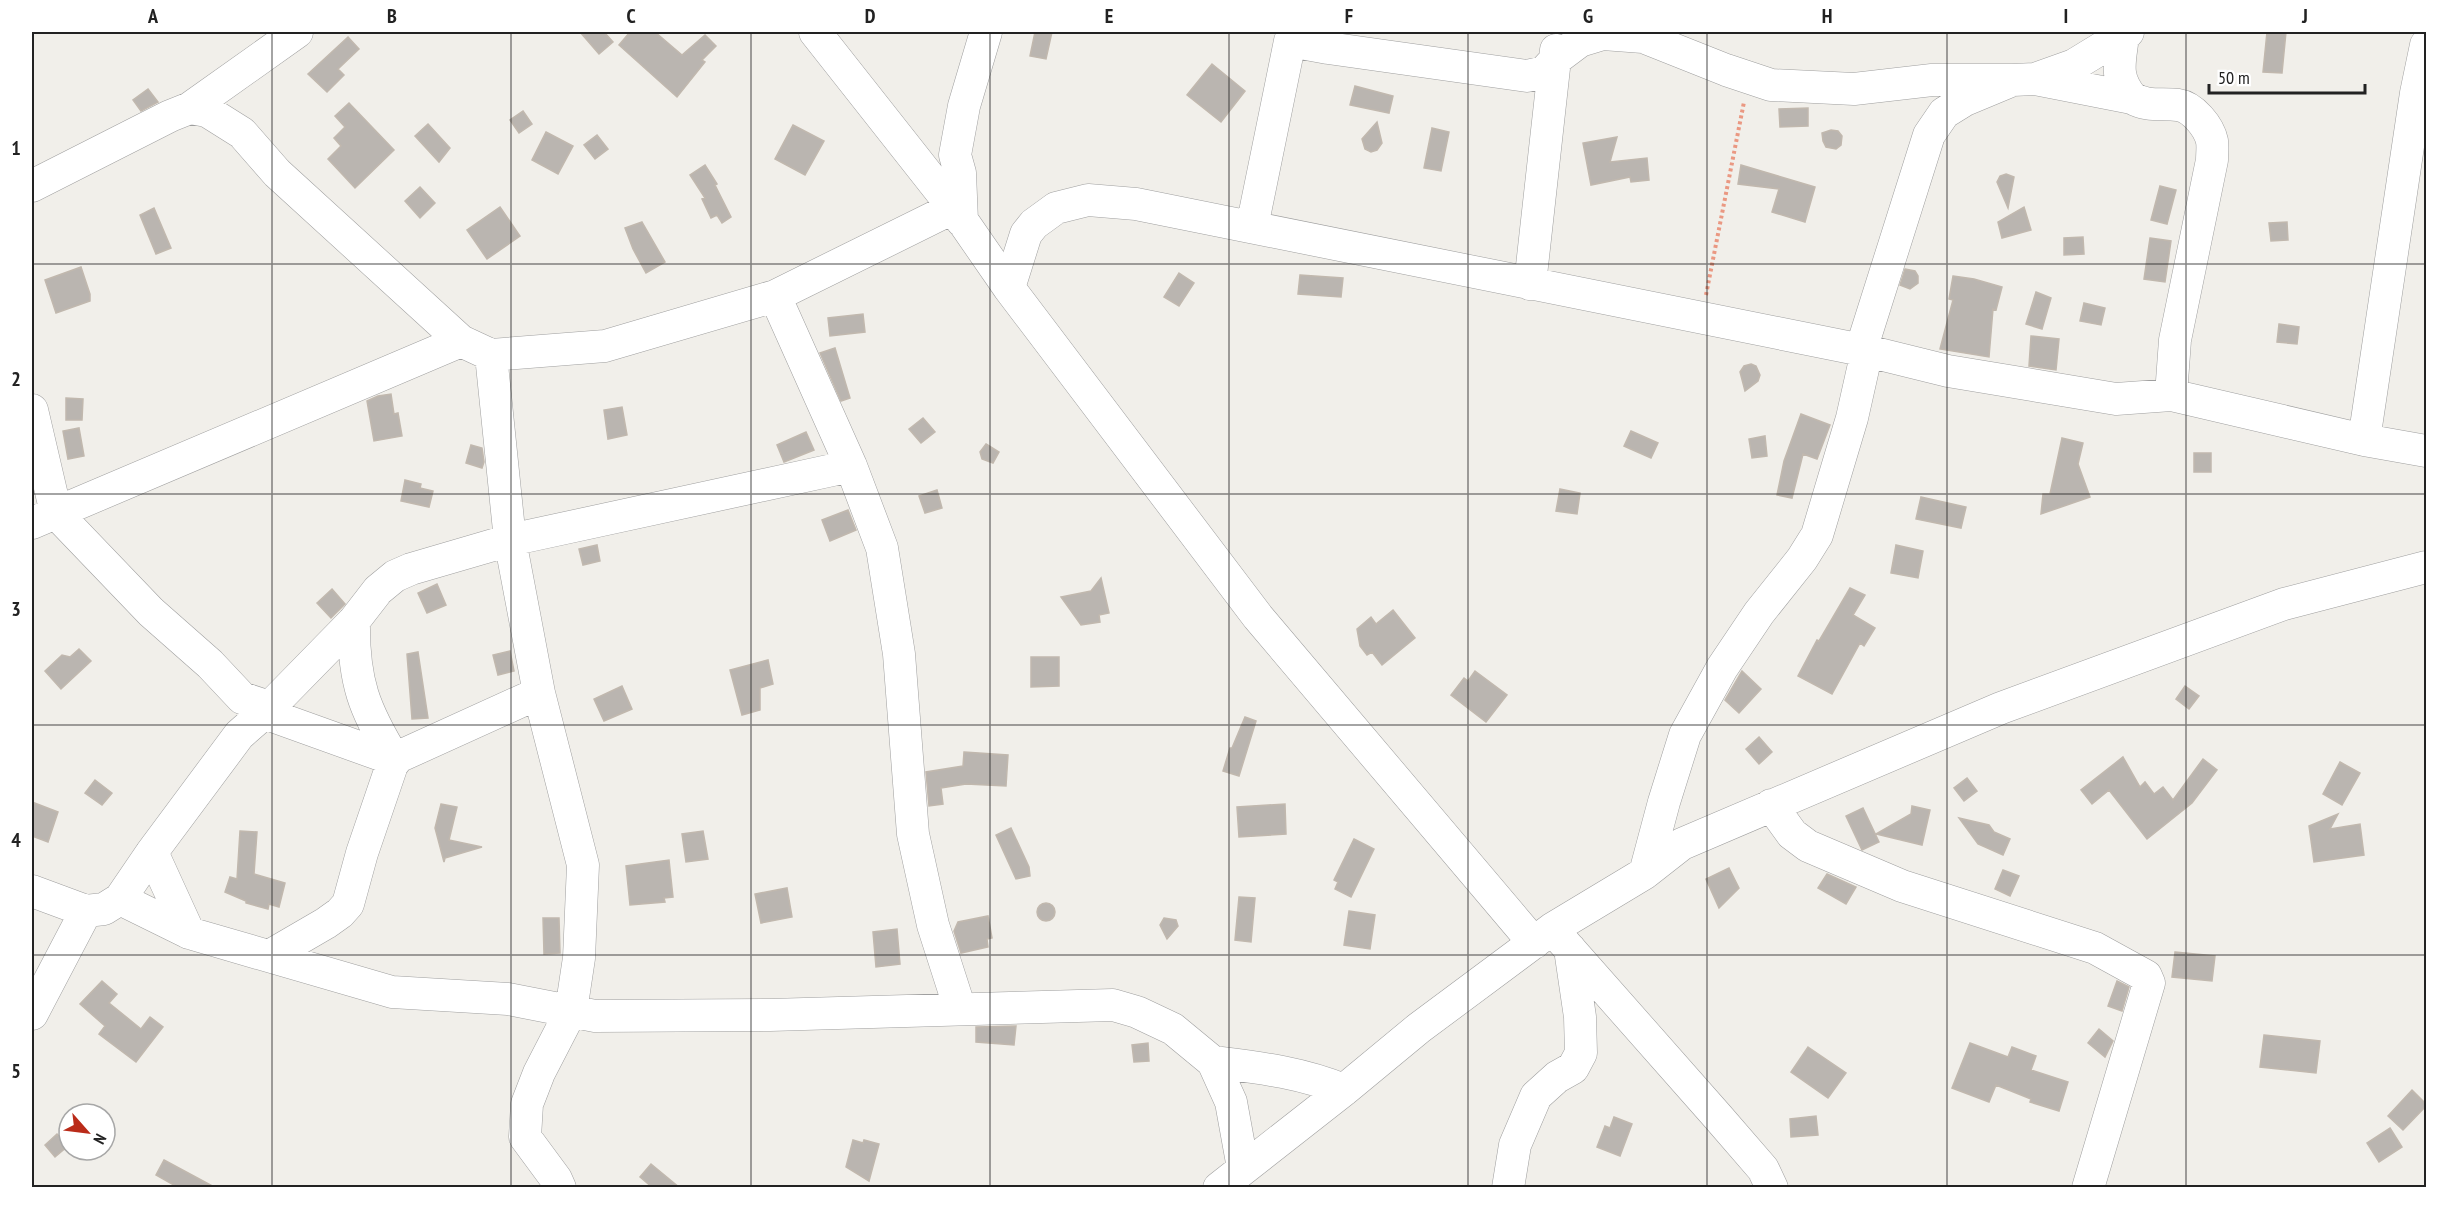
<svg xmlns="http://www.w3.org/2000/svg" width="2458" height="1219" font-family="'PT Sans Narrow',sans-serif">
<rect width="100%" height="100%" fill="#f1efea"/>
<path fill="#bab5b0" stroke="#c1b8ae" stroke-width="1.5" d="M580,32H604L613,42L599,54Z
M630,32H655L682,55L705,35L716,46L702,60L705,62L677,97L619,45Z
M1035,32H1052L1046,59L1030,56Z
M2267,32H2286L2282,73L2263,72Z
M348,37L359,49L338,69L344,75L327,92L308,74Z
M1212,64L1245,91L1221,122L1187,95Z
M1355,86L1393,96L1389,113L1350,105Z
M148,89L158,102L141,111L133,100Z
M349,103L394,150L355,188L328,159L341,146L334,138L345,127L335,116Z
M1808,108V126L1780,127L1779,109Z
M523,111L532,124L519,133L510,120Z
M1377,122L1382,143L1377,150L1371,152L1365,149L1362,139Z
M428,124L450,148L439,162L415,136Z
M793,125L824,141L805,175L775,159Z
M1432,128L1449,132L1441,171L1424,168Z
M1831,130L1838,131L1842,136L1841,145L1836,149L1826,147L1823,141L1822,133Z
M546,132L573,146L558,174L532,160Z
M597,135L608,149L595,159L584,145Z
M1617,137L1610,162L1647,158L1649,180L1631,182L1630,177L1591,185L1583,143Z
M705,165L717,184L715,185L731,217L722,223L717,215L711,218L702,199L705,198L690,175Z
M1741,165L1815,187L1805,222L1772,212L1779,189L1738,184Z
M2006,174L2014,177L2008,208L1997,182L2000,176Z
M2160,186L2176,190L2167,224L2151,220Z
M420,187L435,203L420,218L405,201Z
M500,207L520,236L487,259L467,230Z
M2024,207L2031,230L2002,238L1998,222Z
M154,208L171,248L156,254L140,215Z
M642,222L665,262L646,273L633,249L625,228Z
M2287,222L2288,240L2271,241L2269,223Z
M2083,237L2084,254L2064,255V238Z
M2150,238L2171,241L2165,282L2144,279Z
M81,267L90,294V301L56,313L45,280Z
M1905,269L1915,271L1918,276V283L1910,289L1900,285Z
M1179,273L1194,283L1179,306L1164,297Z
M1300,275L1343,278L1341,297L1298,294Z
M1953,276L1974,279L2002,287L1996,310L1993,309L1989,357L1940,349L1953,300L1949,299Z
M2036,292L2051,298L2042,329L2026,324Z
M2084,303L2105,308L2101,325L2080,321Z
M863,314L865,332L830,336L828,318Z
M2279,324L2299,327L2297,344L2277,342Z
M2031,336L2059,339L2056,370L2029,366Z
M835,348L850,398L841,401L820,353Z
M1751,364L1756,366L1760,375L1758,381L1745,391L1740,372L1744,366Z
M391,394L394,414L398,413L402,436L374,441L367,401L378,396Z
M66,398L83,399L82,420H66Z
M622,407L627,435L608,439L604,410Z
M1801,414L1830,425L1817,459L1803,454L1792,498L1777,495L1784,461Z
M923,418L935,432L921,443L909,429Z
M79,428L84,456L68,459L63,431Z
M1631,431L1658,443L1651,458L1624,446Z
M806,432L814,450L784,462L777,445Z
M1765,436L1767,456L1752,458L1749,439Z
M2062,438L2083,443L2078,464L2090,497L2041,514L2043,494H2050Z
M986,444L999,452L993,463L982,459L980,452Z
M471,445L482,448L484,462L482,468L466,463Z
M2194,453H2211V472H2194Z
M405,480L421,484L420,488L433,491L429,507L401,501Z
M1560,489L1580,493L1577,514L1556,511Z
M937,490L942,508L925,513L919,496Z
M1921,497L1966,507L1961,528L1916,519Z
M848,510L856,530L830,541L822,520Z
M597,545L600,561L583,565L579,549Z
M1896,545L1923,551L1918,578L1891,573Z
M1101,578L1109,613L1099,615L1100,622L1081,625L1061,597L1091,591Z
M437,584L446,605L427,613L418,593Z
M1850,588L1865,595L1853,615L1875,628L1864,646L1860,643L1832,694L1798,676L1817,640L1819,641Z
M332,589L345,604L331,618L317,603Z
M1393,610L1415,638L1382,665L1372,652L1367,655L1360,646L1357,629L1371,617L1376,624Z
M79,649L91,661L61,689L45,671L62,655L70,657Z
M510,651L514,671L498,675L493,655Z
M418,652L428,718L412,719L407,654Z
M1031,657H1059V686L1031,687Z
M768,660L773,684L760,688V710L742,715L730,670Z
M1475,671L1507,695L1486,722L1451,695L1464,678L1468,681Z
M1742,671L1761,689L1739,713L1725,700Z
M622,686L632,709L604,721L594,699Z
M2185,686L2199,696L2189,709L2176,699Z
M1245,717L1256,721L1239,776L1223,771L1230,748H1232Z
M1759,737L1772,752L1759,764L1746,749Z
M964,752L1008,755L1006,786L966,784L941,788L943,804L929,806L926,772L963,766Z
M2123,757L2140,787L2145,782L2154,794L2163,787L2173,800L2203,759L2217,770L2192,803L2147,839L2109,790L2092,804L2081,790Z
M2340,762L2360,773L2342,805L2323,794Z
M1967,778L1977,791L1964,801L1954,788Z
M95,780L112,793L102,805L85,793Z
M32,802L58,812L48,842L32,836Z
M441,804L457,807L449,840L482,847L445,858L444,862L435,828Z
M1285,804L1286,834L1239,837L1237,807Z
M1912,806L1930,810L1922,845L1876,834L1911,814Z
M1863,808L1879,842L1862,850L1846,816Z
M2338,814L2330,829L2360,824L2364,855L2314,862L2309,826Z
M1959,818L1989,825L1994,832L2010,839L2003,855L1978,844Z
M1011,828L1029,867L1030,876L1016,879L996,835Z
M240,831L257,832L254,874L285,883L279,907L269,904L268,909L246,903V901L225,892L230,877L237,879Z
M703,831L708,859L686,862L682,834Z
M1354,839L1374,849L1351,897L1335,889L1338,882L1334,880Z
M669,860L673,897L664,898L665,902L630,905L626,866Z
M1729,868L1739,888L1719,908L1706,879Z
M2003,870L2019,876L2010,896L1995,889Z
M1827,874L1856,887L1846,904L1818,888Z
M787,888L792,917L761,923L755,894Z
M1239,897L1255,898L1251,942L1235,940Z
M1037 912a9 9 0 1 1 18 0a9 9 0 1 1-18 0Z
M1349,911L1375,915L1370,949L1344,945Z
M988,916L992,938L987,939L988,947L961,953L954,931L958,922Z
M543,918H559L560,953L544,954Z
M1164,918L1176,920L1178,926L1167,939L1160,925Z
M897,929L900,964L876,967L873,932Z
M2175,952L2215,956L2212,981L2172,977Z
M102,981L117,994L109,1003L141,1029L150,1017L163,1027L136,1062L99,1034L105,1026L80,1004Z
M2117,981L2129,987L2122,1011L2108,1006Z
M1016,1026L1014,1045L976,1042V1027Z
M2099,1029L2113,1041L2105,1057L2088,1043Z
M2264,1035L2320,1041L2316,1073L2260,1067Z
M1148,1043L1149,1061L1134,1062L1132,1045Z
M1970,1043L2008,1057L2012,1047L2036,1056L2031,1070L2068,1082L2059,1111L2030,1102L2031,1099L1996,1085L1989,1102L1952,1088Z
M1808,1047L1846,1073L1828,1098L1791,1072Z
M2412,1090L2427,1105L2403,1130L2388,1116Z
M1816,1116L1818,1135L1791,1137L1790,1119Z
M1614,1117L1632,1124L1620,1156L1597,1147L1605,1126L1610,1128Z
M2390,1128L2402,1147L2379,1162L2367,1143Z
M57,1134L68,1146L55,1157L45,1145Z
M853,1140L863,1143L864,1140L879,1144L869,1181L846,1167Z
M164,1160L216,1188H179L156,1175Z
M651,1164L680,1188H653L640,1177Z"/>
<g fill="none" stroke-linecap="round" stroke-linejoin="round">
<g stroke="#9f9f9f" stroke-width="33">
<path id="minor" d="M815,32L953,207L1009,288L1258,617L1534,943
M2123,36C2120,62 2114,76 2132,98
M2035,79L2074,65L2128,32
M190,108L297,32
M32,186L170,116L190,108L207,111L242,133L277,173L461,341L491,355L605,346L775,296L953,208
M962,221L960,173L955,155L964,106L986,32
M1252,227L1290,41L1328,48L1527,76L1544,72L1556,59L1580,41L1603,34L1643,37L1726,70L1771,85L1854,89L1932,80H2013
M1530,284L1556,50
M1009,288L1026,234L1034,224L1056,208L1088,200L1136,204L1867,351L1948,371L2116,399L2171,395L2364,440L2426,451
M775,296L851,466L882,548L899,654L913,834L933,925L960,1009
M1861,350L1929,135L1944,113L1965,100L2013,80L2035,79L2132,98C2148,107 2161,103 2178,105C2193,107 2209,127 2212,141C2213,147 2212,155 2212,160L2175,340L2171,395
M491,355L510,540L539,693L583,865L579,958L571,1011L539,1073L527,1104L525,1137L556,1179L560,1188
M32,410L56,513L151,612L210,664L242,698L269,707
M2364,440L2416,93L2426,45
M32,523L461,341
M354,621C353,681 364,710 395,760
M264,713L395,760
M1771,805L1792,834L1808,846L1902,886L2095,948L2146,976L2149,983L2088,1188
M152,852L189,933
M1645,873L1664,802L1685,735L1722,668L1759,613L1802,559L1817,535L1852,418L1867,351
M32,891L86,911L104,909L120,899L152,852L239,735L264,713L354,621L378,590L395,576L411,569L510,540L851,466
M120,899L189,933L392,992L508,999L595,1016L770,1015L1113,1005L1137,1012L1173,1029L1213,1062L1231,1102L1243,1168
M1552,929L1718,1117L1763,1169L1772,1188
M271,955L326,923L340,913L348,904L362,853L392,765L398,757L539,693
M32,1014L86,911
M1213,1062C1261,1068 1299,1072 1344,1090
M1219,1188L1344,1090L1419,1028L1552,929L1645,873L1682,844L2001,708L2284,604L2426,567
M1508,1188L1515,1145L1536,1096L1557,1077L1573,1068L1581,1053L1580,1017L1570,949"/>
</g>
<path stroke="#ea9882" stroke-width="4" stroke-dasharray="3 3" stroke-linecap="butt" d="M1706,295L1744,102"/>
<use href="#minor" stroke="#fff" stroke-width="32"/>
</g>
<path fill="none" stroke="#222" stroke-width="1.5" stroke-opacity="0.55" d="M272,32V1188M511,32V1188M751,32V1188M990,32V1188M1229,32V1188M1468,32V1188M1707,32V1188M1947,32V1188M2186,32V1188M32,264H2426M32,494H2426M32,725H2426M32,955H2426"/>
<rect width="2458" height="1219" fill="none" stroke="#ffffff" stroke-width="66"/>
<g transform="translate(87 1132) rotate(118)"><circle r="28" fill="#ffffff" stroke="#a7a7a7" stroke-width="1.5"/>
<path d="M0-4.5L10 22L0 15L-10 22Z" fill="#ba2b19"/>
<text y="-9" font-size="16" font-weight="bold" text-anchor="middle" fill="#222222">N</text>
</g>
<path d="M2209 84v9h156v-9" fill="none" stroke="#222222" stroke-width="3"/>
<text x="2218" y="84" font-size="18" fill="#222222" stroke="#ffffff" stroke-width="4.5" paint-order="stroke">50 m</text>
<rect x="33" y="33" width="2392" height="1153" fill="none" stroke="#222" stroke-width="2"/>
<g font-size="20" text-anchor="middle" font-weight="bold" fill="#222">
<text x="153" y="23">A</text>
<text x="392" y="23">B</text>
<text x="631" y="23">C</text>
<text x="870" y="23">D</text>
<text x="1109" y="23">E</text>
<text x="1349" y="23">F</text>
<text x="1588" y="23">G</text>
<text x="1827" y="23">H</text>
<text x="2066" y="23">I</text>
<text x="2305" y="23">J</text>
<text x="16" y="155">1</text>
<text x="16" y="386">2</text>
<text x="16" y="616">3</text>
<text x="16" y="847">4</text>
<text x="16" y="1078">5</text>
</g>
</svg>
